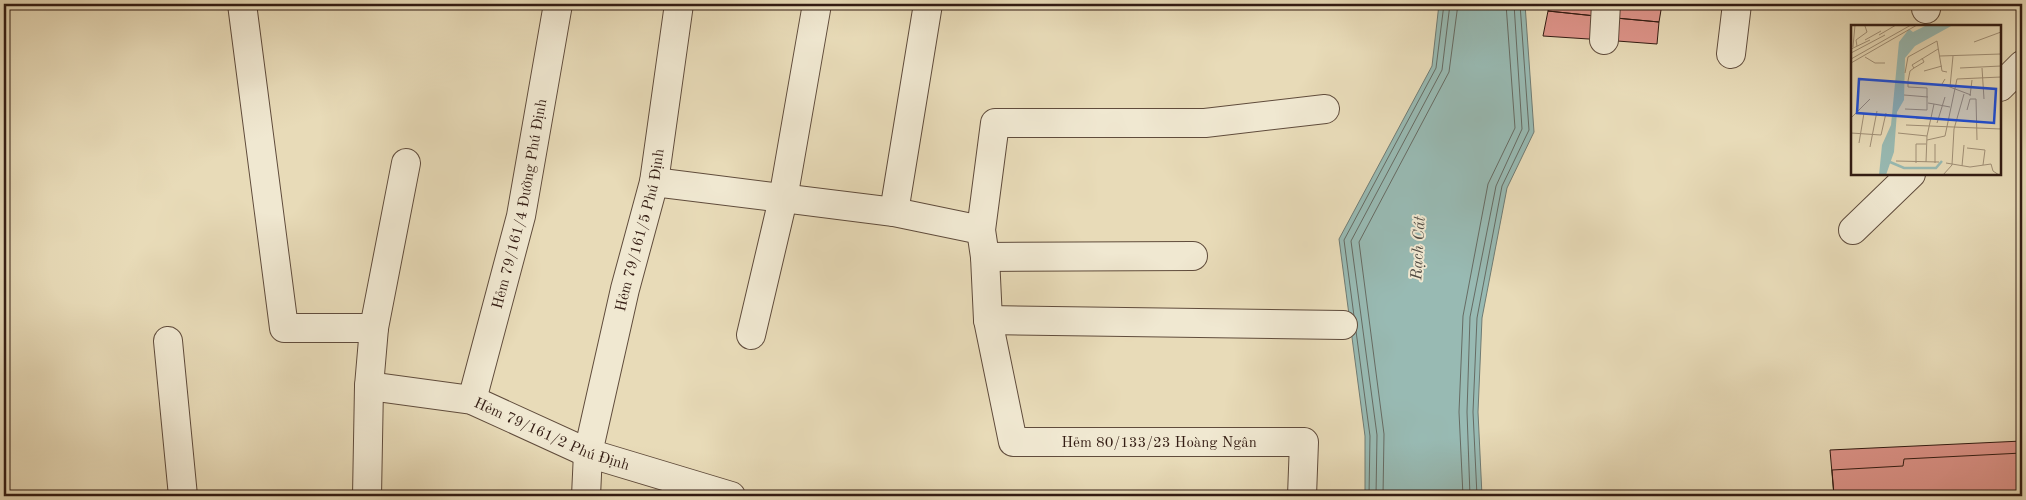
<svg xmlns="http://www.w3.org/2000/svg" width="2026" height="500" font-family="'Old Standard TT',serif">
<rect width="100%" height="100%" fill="#e8dbb8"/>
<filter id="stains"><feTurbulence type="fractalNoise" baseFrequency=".004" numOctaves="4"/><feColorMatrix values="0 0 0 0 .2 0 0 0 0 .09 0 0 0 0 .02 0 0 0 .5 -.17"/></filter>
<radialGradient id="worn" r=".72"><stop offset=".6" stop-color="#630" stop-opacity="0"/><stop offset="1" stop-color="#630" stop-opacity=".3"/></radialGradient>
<path fill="#98bab3" stroke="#707b73" d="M1439,4H1525L1534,132L1507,188L1482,318L1478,412L1482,496H1365V436L1339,239L1432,66Z"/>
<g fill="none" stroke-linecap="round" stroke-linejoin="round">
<path stroke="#666b63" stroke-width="1" d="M1354,316L1344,240L1436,68L1444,4
M1356,331L1370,436L1369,496
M1376,496L1377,435L1351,241L1442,70L1450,4
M1383,496L1384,434L1359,242L1449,72L1458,4
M1463,496L1459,412L1463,316L1488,184L1515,128L1506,4
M1470,496L1467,412L1470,317L1496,186L1522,129L1514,4
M1477,496L1473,412L1477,318L1502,186L1529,130L1520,4"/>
</g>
<path fill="#de948a" stroke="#331c13" d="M1549,4H1606L1605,17L1548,11Z
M1606,4H1662L1659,22L1605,17Z
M1548,11L1605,17L1604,40L1543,36Z
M1605,17L1659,22L1657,44L1604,40Z
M2022,441V496H1834L1830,450Z
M2022,453V496H1834L1832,470L1903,466L1904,459Z"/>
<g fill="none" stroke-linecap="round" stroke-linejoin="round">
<g stroke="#604c3c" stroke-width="30">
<g id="minor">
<path d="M242,4L284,328H374L406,163"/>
<path d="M928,4L894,212L981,230"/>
<path d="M1926,9L1927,4"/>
<path d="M1604,40L1606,4"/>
<path d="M1731,54L1737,4"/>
<path d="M2000,87L2022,65"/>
<path d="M654,182L894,212"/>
<path d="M1853,230L1911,174"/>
<path d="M985,257L1193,256"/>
<path d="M988,320L1343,325"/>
<path d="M751,335L783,199L817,4"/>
<path d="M168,341L183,496"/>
<path id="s1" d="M369,386L472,400L588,453L731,496"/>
<path id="s2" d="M472,400L521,216L558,4"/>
<path d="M367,496L369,386L374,328"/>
<path id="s3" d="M586,496L588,453L625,289L654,182L679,4"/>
<path d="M1302,496L1304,442H1013L988,320L985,257L981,230L995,123H1205L1325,109"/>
</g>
</g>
<use href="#minor" stroke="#f0e8d1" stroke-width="28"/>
</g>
<g text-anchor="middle" stroke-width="4" stroke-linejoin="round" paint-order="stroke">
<g font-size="15" fill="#331c13" stroke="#f0e8d1">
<text dy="5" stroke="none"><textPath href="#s2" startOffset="202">Hẻm 79/161/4 Đường Phú Định</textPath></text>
<text dy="5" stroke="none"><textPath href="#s3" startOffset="272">Hẻm 79/161/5 Phú Định</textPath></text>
<text dy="5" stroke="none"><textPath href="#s1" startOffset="191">Hẻm 79/161/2 Phú Định</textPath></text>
<text x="1159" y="447">Hẻm 80/133/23 Hoàng Ngân</text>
</g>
<g font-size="16" font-style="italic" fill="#514b43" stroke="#f0e8d1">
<text transform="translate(1417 248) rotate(-87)" y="6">Rạch Cát</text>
</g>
</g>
<g transform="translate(1851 25)">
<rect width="150" height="150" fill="#e8dbb8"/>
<path d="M76,0H102L64,21L54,33L53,75L46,87L43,127L35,150H28L31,120L40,100L48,17L58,4L62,7Z" fill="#98bab3"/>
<path fill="none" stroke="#98bab3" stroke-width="2.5" d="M39,137L53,143H85L91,136"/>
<path fill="none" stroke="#a08f76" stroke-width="1" d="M28,10L45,0M14,15L30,6M123,17L150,7M6,21L5,15L16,7L14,1M2,22L4,0M0,24L19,15M0,28L34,10M89,31L150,29M14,32L24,38H34M0,34L60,0M0,38L66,0M63,43L73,37L71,33M109,43L150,41M131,43L133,74M73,46L91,41M54,48L57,32L86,16L91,46L96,47M94,54L91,59L120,70M99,62L102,31M53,70L77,72M119,71L121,55M83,79L99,82M54,84L76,85V63L57,62V56L59,46L63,43L61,40L87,24M116,85L119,74H125L126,115M0,93L19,74M65,93L80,94M86,98L94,72M55,100L150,104M0,108L30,110L35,88M47,108L76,111M76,115L94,111L106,54L150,52M8,118L13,88M84,119V138M19,122L26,86M116,123L134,125L132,140M0,132V150M45,136L88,137M75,137L76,111L83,79L77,78M65,138V119H75M95,138L119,142L140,139L142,146L148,150M111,141L113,120M92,150L101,140L103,104L113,69"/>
<path fill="#1d4ed8" fill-opacity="0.15" stroke="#1d4ed8" stroke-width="2.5" d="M8,54L145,64L143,98L6,88Z"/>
<rect width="150" height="150" fill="none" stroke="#331c13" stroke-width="2.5"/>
</g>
<rect width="2026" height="500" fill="none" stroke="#e8dbb8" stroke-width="20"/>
<rect x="5" y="5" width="2016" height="490" fill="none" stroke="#331c13" stroke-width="2.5"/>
<rect x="10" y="10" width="2006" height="480" fill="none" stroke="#331c13"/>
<rect width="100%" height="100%" filter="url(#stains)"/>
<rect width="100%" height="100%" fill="url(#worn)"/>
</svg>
